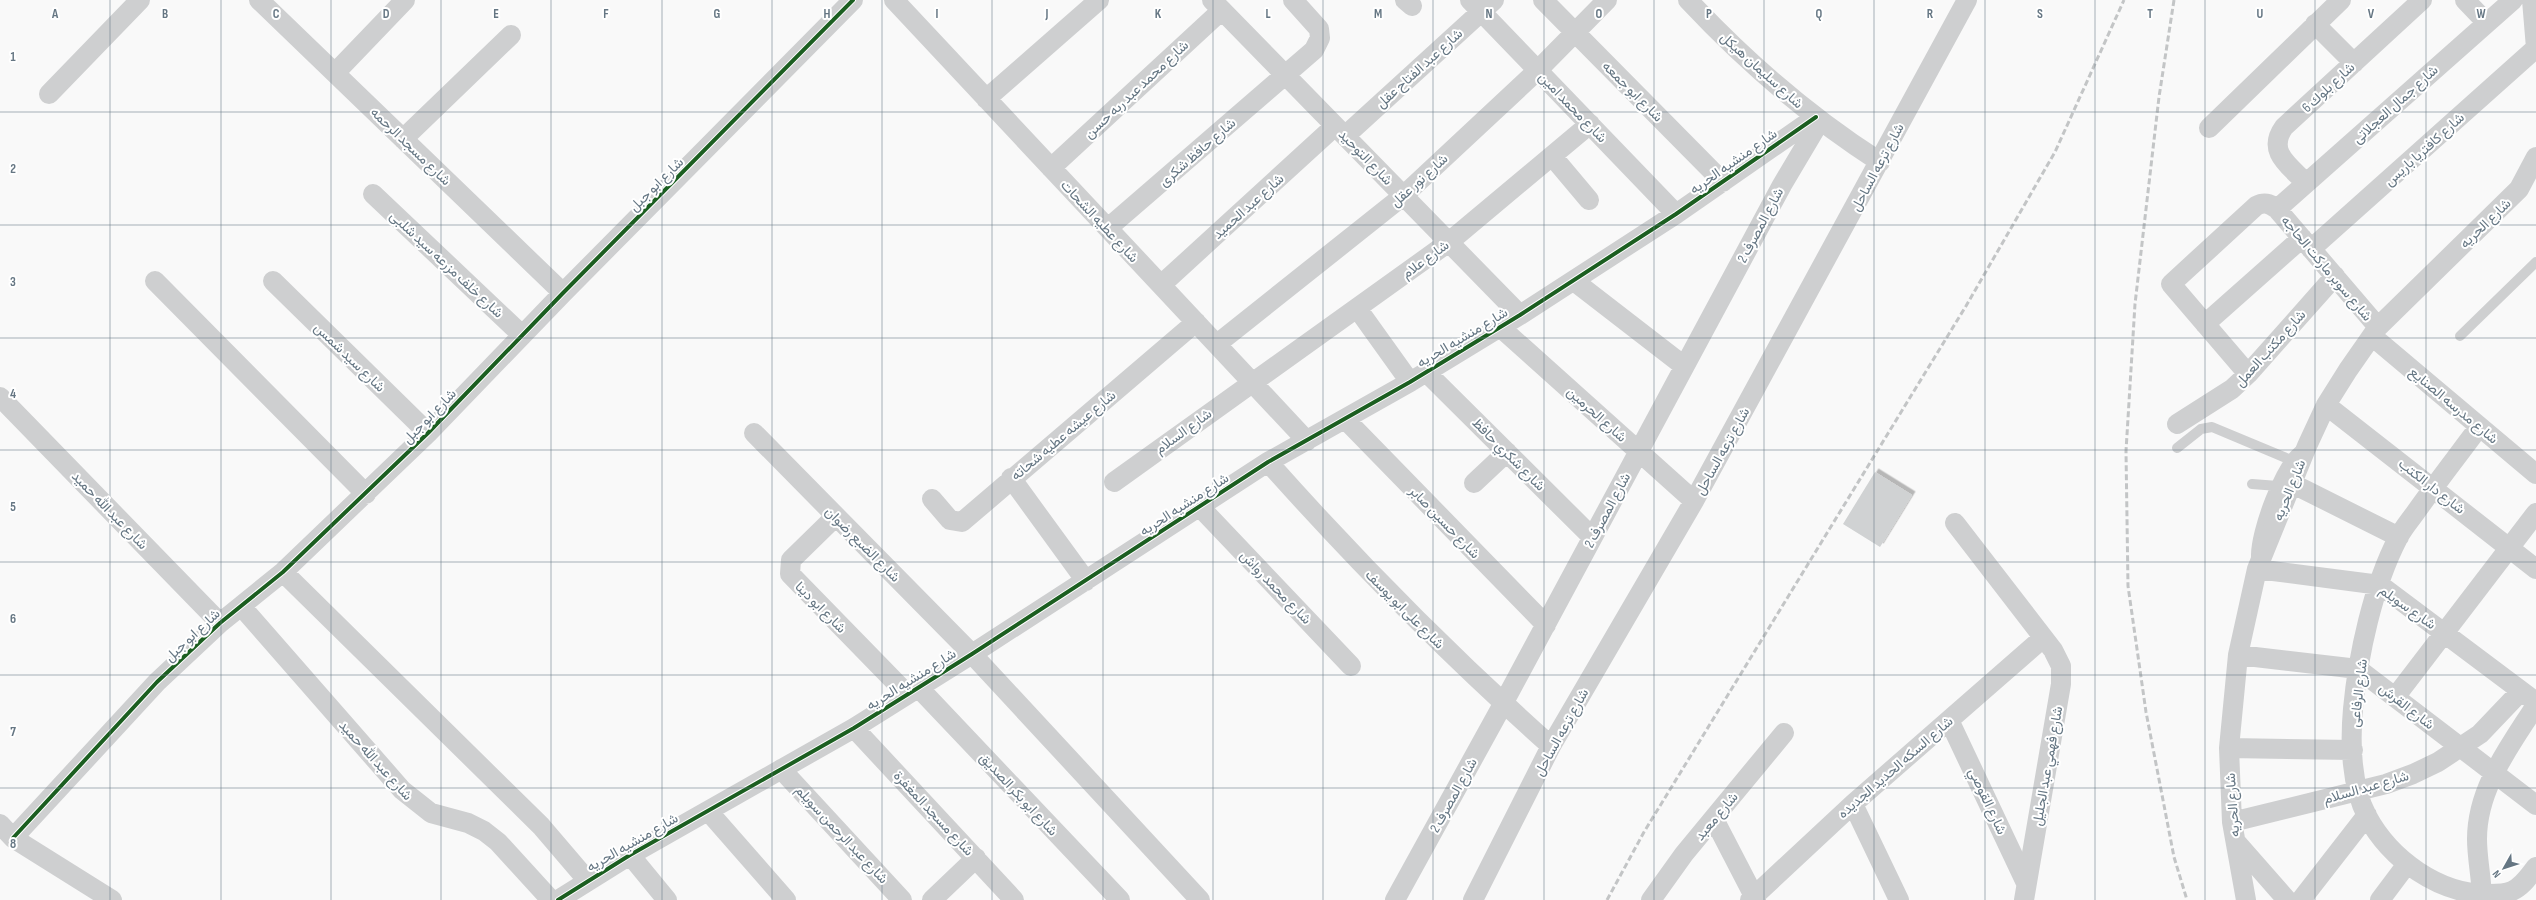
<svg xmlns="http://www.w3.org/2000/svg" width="2536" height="900" font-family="'Sofia Sans Condensed',Vazirmatn,sans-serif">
<defs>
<filter id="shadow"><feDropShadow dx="3.5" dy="-3.5" stdDeviation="0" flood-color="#0004"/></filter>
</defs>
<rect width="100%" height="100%" fill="#f9f9f9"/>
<path fill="#d0d2d3" filter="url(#shadow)" d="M1875,472L1912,495L1880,547L1843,524Z"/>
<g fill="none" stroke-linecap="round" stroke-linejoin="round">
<path stroke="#cecfd0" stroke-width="10" d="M2460,336L2536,262
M2177,448L2201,429L2212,427L2291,460
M2252,484L2278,486
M2256,557C2255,532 2280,464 2300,450"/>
<path stroke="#cecfd0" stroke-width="20" d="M259,0L563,293
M894,0L1307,441
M1212,0L1520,315
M1405,0L1412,6
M1470,0L1676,214
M1543,0L1723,182
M1688,0C1746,62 1808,116 1880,162
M2465,0L2487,23
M2532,0L2536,48
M2315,24L2354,63
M335,73L405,0
M49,94L140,0
M986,99L1099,0
M2209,128L2341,0
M1345,136L1494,0
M403,139L511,35
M1552,156L1589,200
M1051,168L1222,10
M2306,183C2290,166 2266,152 2284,127L2422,0
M373,194L522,335
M2277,209L2513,0
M1108,228L1314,50L1320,38L1319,29L1293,0
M2311,249L2536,48
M155,281L366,494
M273,281L428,433
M1574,281L1684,366
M1161,285L1335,126
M1357,308L1410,382
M2205,324L2302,238
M1500,327L1694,501
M2372,336L2536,474
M1217,344L1403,196L1538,70L1607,0
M1426,372L1592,537
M2248,374L2171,284L2256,206C2264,202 2269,203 2277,209L2378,327
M0,397L220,623
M2326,405L2536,569
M1345,419L1546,625
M2177,424L2232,389L2248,374L2335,276
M2479,427C2459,454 2438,481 2418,509C2412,518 2403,528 2398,538C2373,586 2358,655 2353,709C2350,742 2351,786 2367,816C2390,859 2439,895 2490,894C2496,894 2505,894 2512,891C2523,886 2529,876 2536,867
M754,433L972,654L1200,900
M1268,462C1358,563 1451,657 1551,746
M1011,478L1086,581
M1114,482L1449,242L1590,124
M1474,483L1507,452
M2291,483L2399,537
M932,499L950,520L962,522L1196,322
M1200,507L1351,666
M836,516L791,560L790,574L907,694
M1955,523L2053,650L2061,666V684L2024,900
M2257,569L2380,585L2536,702
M283,572L541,826L588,881
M241,606L402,790L431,813L468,823L484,831L498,842L551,900
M2238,655L2358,669L2536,805
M918,687L1120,900
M2396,696L2536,513
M1949,720L2026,883
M854,728L1014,900
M2229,748L2353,750
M781,769L902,900
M1853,804L1899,900
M708,811L786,900
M1714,819L1756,900
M2232,822L2386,784L2413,774L2438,762L2480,734L2521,691
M0,824L13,838L112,900
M13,838L157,682L220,623L283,572L428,433L563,293L853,0
M2237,843L2287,900
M630,855L667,900
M558,900L630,855L854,728L972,654L1268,462L1410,382L1520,315L1676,214L1816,117
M932,900L976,858
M1395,900L1503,704L1782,185L1820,121
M1473,900L1551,746L1694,501L1967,0
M1651,900L1684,854L1784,733
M1750,900L1853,804L2043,638
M2246,900L2232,822L2229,748L2238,655L2257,569L2307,446L2326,405L2348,370L2378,327L2519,189L2536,157
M2301,900L2367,815
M2380,900L2407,864
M2482,900C2482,880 2477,859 2477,839C2477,788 2510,746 2536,705"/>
<path stroke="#c3c5c6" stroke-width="3" stroke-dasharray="6 3" stroke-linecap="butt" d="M2174,0L2159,97L2135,304L2126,451L2128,586L2146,712L2174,857L2187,900
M1607,900L1644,832L1966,306L2055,152L2124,0"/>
<g stroke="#fff" stroke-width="6">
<path id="cycleway" d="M13,838L157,682L220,623L283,572L428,433L563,293L853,0
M558,900L630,855L854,728L972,654L1268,462L1410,382L1520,315L1676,214L1816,117"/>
</g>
<use href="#cycleway" stroke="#1b5e20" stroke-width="4"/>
</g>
<path fill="none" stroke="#657683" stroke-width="1" stroke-opacity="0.55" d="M110,0V900M221,0V900M331,0V900M441,0V900M551,0V900M662,0V900M772,0V900M882,0V900M992,0V900M1103,0V900M1213,0V900M1323,0V900M1433,0V900M1544,0V900M1654,0V900M1764,0V900M1874,0V900M1985,0V900M2095,0V900M2205,0V900M2315,0V900M2426,0V900M0,112H2536M0,225H2536M0,338H2536M0,450H2536M0,562H2536M0,675H2536M0,788H2536"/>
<g text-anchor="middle" stroke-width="4" stroke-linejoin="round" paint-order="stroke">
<g font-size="14" fill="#657683" stroke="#fff">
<text transform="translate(1419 68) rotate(-42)" y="5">شارع عبد الفتاح عقل</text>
<text transform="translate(1762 70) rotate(42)" y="5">شارع سليمان هيكل</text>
<text transform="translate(2328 87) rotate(-43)" y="5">شارع بلوك 6</text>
<text transform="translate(1136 89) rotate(-43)" y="5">شارع محمد عبد ربه حسن</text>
<text transform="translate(1633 91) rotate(45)" y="5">شارع ابو جمعه</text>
<text transform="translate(2395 104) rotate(-42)" y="5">شارع جمال العجلاتى</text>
<text transform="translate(1573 107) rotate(46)" y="5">شارع محمد امين</text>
<text transform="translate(411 146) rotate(44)" y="5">شارع مسجد الرحمه</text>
<text transform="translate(2424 149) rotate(-42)" y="5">شارع كافتريا باريس</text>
<text transform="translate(1197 152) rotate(-41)" y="5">شارع حافظ شكرى</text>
<text transform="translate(1366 157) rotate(46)" y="5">شارع التوحيد</text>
<text transform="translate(1733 161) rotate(-35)" y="5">شارع منشيه الحريه</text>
<text transform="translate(1877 167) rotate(-62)" y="5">شارع ترعه الساحل</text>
<text transform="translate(1419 180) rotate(-42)" y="5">شارع نور عقل</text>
<text transform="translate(656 184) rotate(-45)" y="5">شارع ابو جبل</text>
<text transform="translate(1248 206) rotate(-42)" y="5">شارع عبد الحميد</text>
<text transform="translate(1100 221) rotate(47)" y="5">شارع عطيه الشحات</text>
<text transform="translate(2485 223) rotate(-44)" y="5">شارع الحريه</text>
<text transform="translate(1760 225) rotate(-62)" y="5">شارع المصرف 2</text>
<text transform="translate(1425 259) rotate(-36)" y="5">شارع علام</text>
<text transform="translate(447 264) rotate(43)" y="5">شارع خلف مزرعه سيد شلبى</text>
<text transform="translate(2327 268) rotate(50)" y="5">شارع سوبر ماركت الحاجه</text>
<text transform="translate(1462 337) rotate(-31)" y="5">شارع منشيه الحريه</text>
<text transform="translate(2270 348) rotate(-48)" y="5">شارع مكتب العمل</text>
<text transform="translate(350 357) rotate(44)" y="5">شارع سيد شمس</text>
<text transform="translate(2454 405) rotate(40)" y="5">شارع مدرسه الصنايع</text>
<text transform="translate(1597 414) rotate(42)" y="5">شارع الحرمين</text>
<text transform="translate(429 416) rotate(-46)" y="5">شارع ابو جبل</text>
<text transform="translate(1183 431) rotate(-36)" y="5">شارع السلام</text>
<text transform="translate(1063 435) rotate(-40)" y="5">شارع عيشه عطيه شحاته</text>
<text transform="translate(1722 451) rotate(-61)" y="5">شارع ترعه الساحل</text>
<text transform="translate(1509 454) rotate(45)" y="5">شارع شكري حافظ</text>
<text transform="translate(2432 486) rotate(38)" y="5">شارع دار الكتب</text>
<text transform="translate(2289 490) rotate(-68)" y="5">شارع الحريه</text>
<text transform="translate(1184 504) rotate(-33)" y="5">شارع منشيه الحريه</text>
<text transform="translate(110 510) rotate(46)" y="5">شارع عبد الله حميد</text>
<text transform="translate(1607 510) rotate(-62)" y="5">شارع المصرف 2</text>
<text transform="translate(1445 522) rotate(46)" y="5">شارع حسين صابر</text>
<text transform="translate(863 544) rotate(45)" y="5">شارع الضبع رضوان</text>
<text transform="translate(1276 587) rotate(46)" y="5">شارع محمد رواش</text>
<text transform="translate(821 607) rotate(45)" y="5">شارع ابو دينا</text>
<text transform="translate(2408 607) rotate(35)" y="5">شارع سويلم</text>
<text transform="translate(1405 609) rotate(45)" y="5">شارع على ابو يوسف</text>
<text transform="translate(192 635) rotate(-43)" y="5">شارع ابو جبل</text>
<text transform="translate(911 679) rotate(-32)" y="5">شارع منشيه الحريه</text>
<text transform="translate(2358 693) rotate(-83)" y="5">شارع الرفاعى</text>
<text transform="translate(2407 706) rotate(38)" y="5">شارع القرش</text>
<text transform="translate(1561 732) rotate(-61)" y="5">شارع ترعه الساحل</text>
<text transform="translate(376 760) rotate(48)" y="5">شارع عبد الله حميد</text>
<text transform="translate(2047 766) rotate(-80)" y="5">شارع فهمي عبد الجليل</text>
<text transform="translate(1895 767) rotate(-41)" y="5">شارع السكه الحديد الجديده</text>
<text transform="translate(2366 787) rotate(-16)" y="5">شارع عبد السلام</text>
<text transform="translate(1019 794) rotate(47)" y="5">شارع ابو بكر الصديق</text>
<text transform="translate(1453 795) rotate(-61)" y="5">شارع المصرف 2</text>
<text transform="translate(1988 801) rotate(65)" y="5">شارع القوصي</text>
<text transform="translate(2232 805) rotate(-94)" y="5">شارع الحريه</text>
<text transform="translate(934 813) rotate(47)" y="5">شارع مسجد المغفرة</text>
<text transform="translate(1716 816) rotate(-50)" y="5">شارع معبد</text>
<text transform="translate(842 834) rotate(47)" y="5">شارع عبد الرحمن سويلم</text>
<text transform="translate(632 842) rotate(-30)" y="5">شارع منشيه الحريه</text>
</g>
</g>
<g font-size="13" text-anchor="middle" font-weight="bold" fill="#657683" stroke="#fff" stroke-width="4" stroke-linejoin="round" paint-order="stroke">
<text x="55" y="18">A</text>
<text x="165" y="18">B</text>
<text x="276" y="18">C</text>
<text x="386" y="18">D</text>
<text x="496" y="18">E</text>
<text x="606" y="18">F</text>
<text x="717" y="18">G</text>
<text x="827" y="18">H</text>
<text x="937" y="18">I</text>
<text x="1047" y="18">J</text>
<text x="1158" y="18">K</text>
<text x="1268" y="18">L</text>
<text x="1378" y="18">M</text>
<text x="1489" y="18">N</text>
<text x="1599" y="18">O</text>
<text x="1709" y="18">P</text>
<text x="1819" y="18">Q</text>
<text x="1930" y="18">R</text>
<text x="2040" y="18">S</text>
<text x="2150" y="18">T</text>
<text x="2260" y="18">U</text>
<text x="2371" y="18">V</text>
<text x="2481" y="18">W</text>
<text x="13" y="61">1</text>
<text x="13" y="173">2</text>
<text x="13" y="286">3</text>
<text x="13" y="398">4</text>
<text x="13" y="511">5</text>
<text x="13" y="623">6</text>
<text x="13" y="736">7</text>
<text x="13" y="848">8</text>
</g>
<g transform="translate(2504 868) rotate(231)" stroke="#ffffff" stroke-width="3" paint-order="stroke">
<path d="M0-3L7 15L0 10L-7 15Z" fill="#657683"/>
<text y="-6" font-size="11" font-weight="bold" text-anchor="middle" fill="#657683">N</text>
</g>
</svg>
